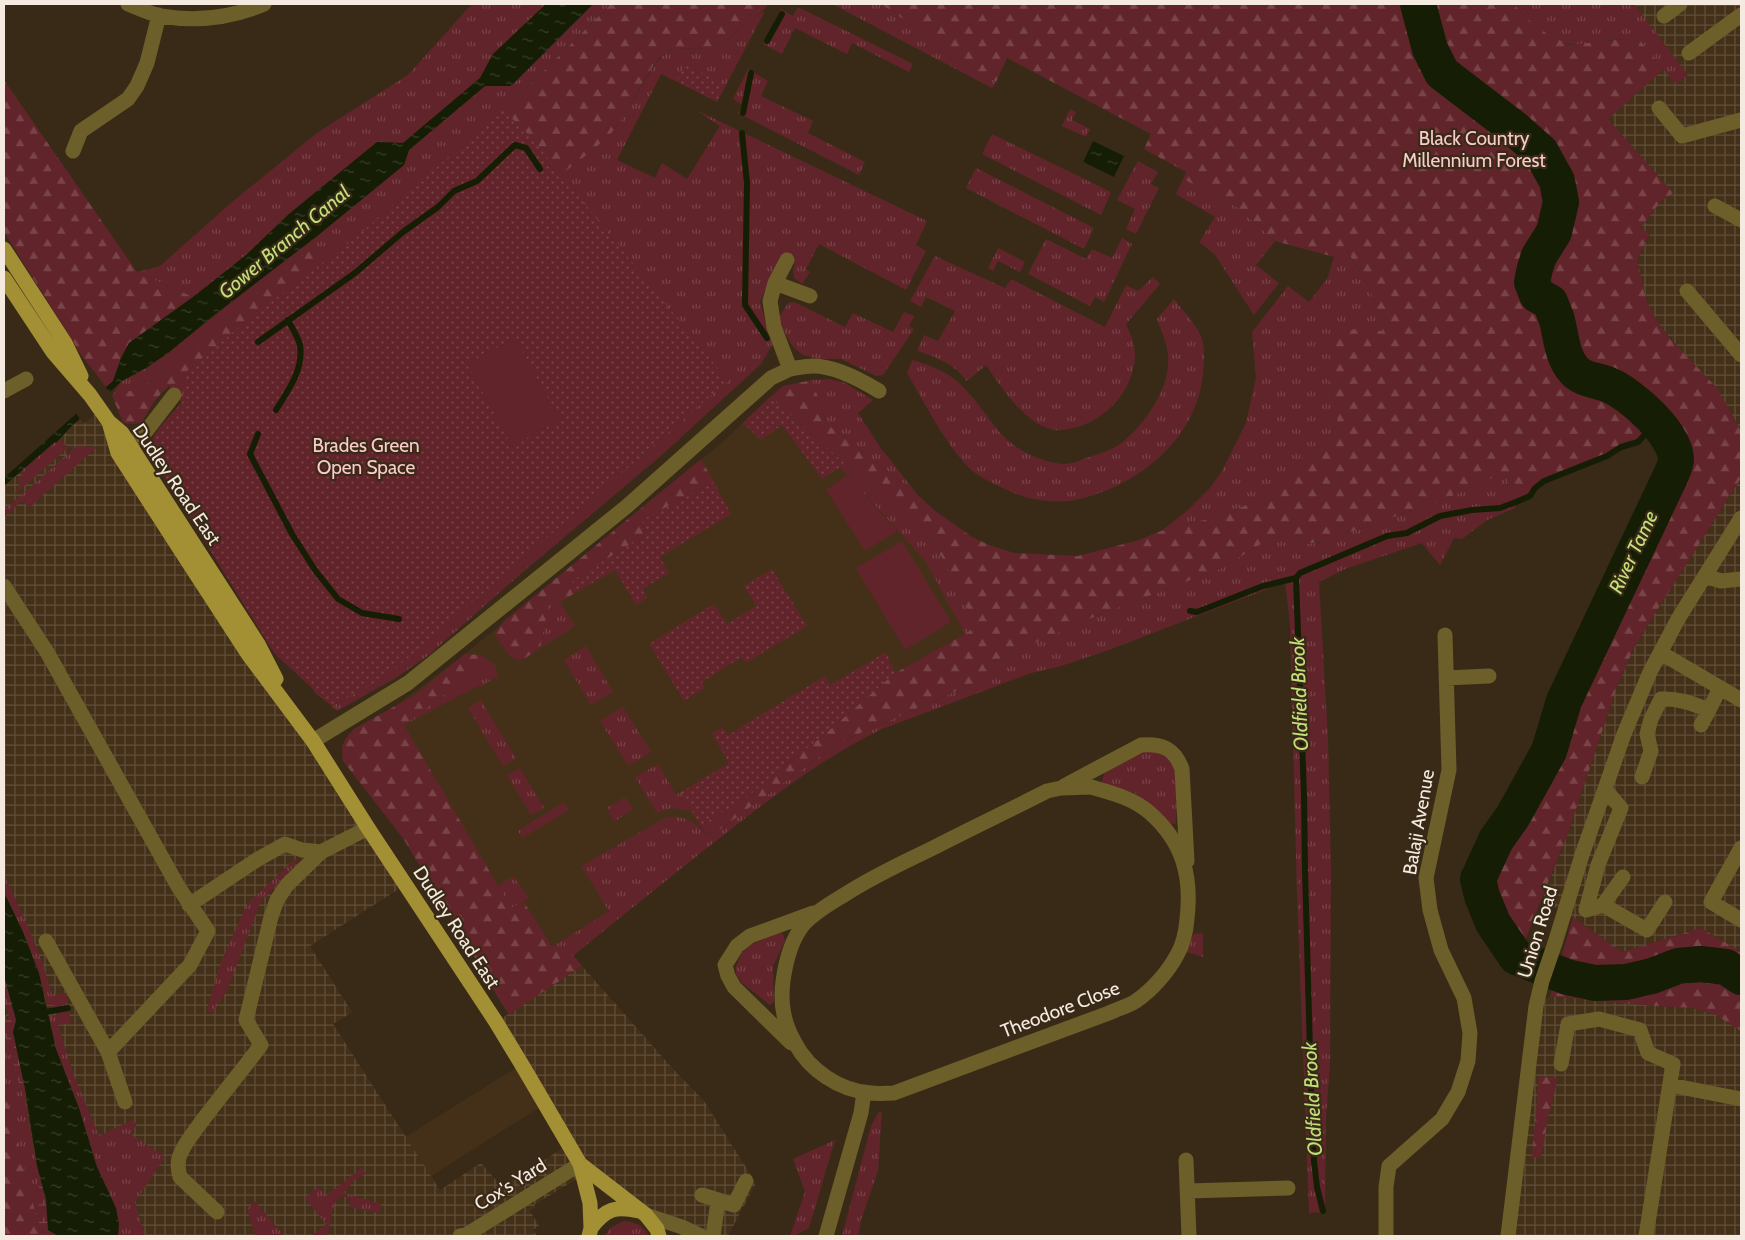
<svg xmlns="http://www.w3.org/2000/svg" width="1745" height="1240" font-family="Cabin,sans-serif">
<defs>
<pattern id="industrial-grid" width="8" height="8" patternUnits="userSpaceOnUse" patternTransform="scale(1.25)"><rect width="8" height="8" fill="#443018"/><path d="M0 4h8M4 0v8" fill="none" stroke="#604e39"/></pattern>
<pattern id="grass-tufts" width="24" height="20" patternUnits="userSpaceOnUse" patternTransform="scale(1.25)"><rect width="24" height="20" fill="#61242a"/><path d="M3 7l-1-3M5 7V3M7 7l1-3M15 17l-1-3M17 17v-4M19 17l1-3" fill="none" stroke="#784448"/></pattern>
<pattern id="forest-firs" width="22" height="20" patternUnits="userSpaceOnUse" patternTransform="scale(1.25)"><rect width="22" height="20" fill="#61242a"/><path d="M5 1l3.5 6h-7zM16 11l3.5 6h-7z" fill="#784448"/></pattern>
<pattern id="wetland-marsh" width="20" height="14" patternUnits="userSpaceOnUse" patternTransform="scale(1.25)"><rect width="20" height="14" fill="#61242a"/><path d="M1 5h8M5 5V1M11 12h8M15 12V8" fill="none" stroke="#784448"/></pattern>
<pattern id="park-dots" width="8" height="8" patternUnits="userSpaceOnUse" patternTransform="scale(1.25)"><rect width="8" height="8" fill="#61242a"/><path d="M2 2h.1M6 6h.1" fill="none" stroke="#784448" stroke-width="1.8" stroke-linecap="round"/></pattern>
<pattern id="water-ripples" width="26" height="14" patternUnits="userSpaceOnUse" patternTransform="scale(1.25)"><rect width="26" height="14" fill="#161d05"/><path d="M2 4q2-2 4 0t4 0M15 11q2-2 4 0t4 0" fill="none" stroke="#383e29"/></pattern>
</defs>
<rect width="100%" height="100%" fill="#392a18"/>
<path fill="#443018" d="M770,397L935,544L977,627L895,673L747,797L700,826L609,911L552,947L403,838L343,761L354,729L390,710L465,654L724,441Z
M522,1064L545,1104L431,1176L405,1137Z"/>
<path fill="url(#industrial-grid)" d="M1514,4H1741V432L1729,409L1658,323L1647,302L1637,260L1650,234L1640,228L1662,200L1673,193L1608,119L1663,69L1640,41L1622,39L1583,43H1567L1546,35Z
M100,410L405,885L310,946L352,1012L333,1024L440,1190L481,1163L502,1187L569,1144L496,1022L582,966L674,1070L704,1101L751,1175L755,1185L728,1236H701L682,1227L586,1173L534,1205L535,1207L530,1211L539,1226L533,1230L537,1236H4V1017L6,1015L4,944V482L78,416L84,424Z
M1741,478V952L1701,928L1622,952L1573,917L1542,900L1569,830L1618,684L1634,648L1654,615Z
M1550,996L1655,1006L1693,1008L1716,1015L1741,1031V1236H1508L1536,1006Z"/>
<path fill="url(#grass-tufts)" d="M472,4H546L493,54L480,78L403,143L377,142L289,214L246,255L193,297L137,272L160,266L232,202L317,133L408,75Z
M593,4H611L516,99L349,243L333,255L312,248L138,391H119L112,395L122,381L146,368L168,353L404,165L409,150L485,86H511Z
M832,4H881L996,82L992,88Z
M1514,4H1634L1688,75L1676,84L1640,41C1634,40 1627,39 1621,39C1604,39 1583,48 1566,43C1546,37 1527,20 1514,4Z
M798,7L913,64L909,72L852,43L847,54L795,28L782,54L763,44L781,9L793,16Z
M765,11L717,102L661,74L617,160L655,178L662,163L687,179L720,126L696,110L927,221L916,245L926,251L906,290L819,244L806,269L810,272L802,284L794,278L793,271L795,262L780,256L760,302L772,345L761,364L663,454L516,578L429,655L394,679L337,711L332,706L386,676L728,381L561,174C579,160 603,144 617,126C629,111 653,60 666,53C678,45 697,51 711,47C729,43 736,31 748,21C753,17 759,14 765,11Z
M748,69L768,81L761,96L813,121L808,133L865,162L859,175L738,113L743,105L733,99Z
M1070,109L1076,112L1072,120L1090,129L1086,137L1062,126Z
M992,134L1111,192L1101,215L982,154Z
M1138,161L1158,172L1151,184L1159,188L1136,234L1126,229L1135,209L1117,200Z
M976,168L1094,228L1084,249L966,188Z
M1183,179L1237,207L1275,241L1256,265L1279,283L1254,315L1215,255L1199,242L1215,217L1176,194Z
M1122,238L1132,244L1104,302L1095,297L1090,306L1028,274L1046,239L1086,259L1092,249L1112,258Z
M1344,247L1368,284L1383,331L1331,395L1338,409L1337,424L1331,435L1314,451L1300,460L1275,488L1261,499L1220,516L1161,531L1187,511L1209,489L1222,471L1246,423L1256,378L1252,332L1288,286L1309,302L1327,279L1334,257Z
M998,248L1025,262L1020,272L998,261L993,271L988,268Z
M935,256L1005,288L1011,279L1105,327L1126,285L1138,291L1153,277L1160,284L1126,324C1131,335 1135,345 1135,357C1133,391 1106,420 1074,428C1068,429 1061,431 1055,430C1026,426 1001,387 986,365L967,381C954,364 937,357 917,351L924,335L938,341L955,311L926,297L921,307L910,301Z
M1174,299C1182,310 1198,326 1202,339C1205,350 1204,363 1203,373C1197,440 1137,487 1075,500C1059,503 1037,501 1022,496C1013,493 987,481 978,475C953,459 923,400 907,373L912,360C930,365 949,372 962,386C989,412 997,442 1035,457C1044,460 1054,464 1064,464C1071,464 1079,461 1086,458C1099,454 1113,450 1124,441C1147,421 1171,387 1168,355C1167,343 1161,330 1157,319Z
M794,302L845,327L853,313L893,332L904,312L914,316L909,326L914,329L883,375L876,376L841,359H819L803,355L793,347L779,323L780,316L788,303Z
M830,379L845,383L873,400L858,413L880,447L917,494L827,424L812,380Z
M60,439L68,448L14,495L19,486L18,478L23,474L21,471L55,441L56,442Z
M77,446L97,447L29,508L22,501L4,517V510Z
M845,464L935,544L977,627L965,634L925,560L840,467Z
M1505,472L1516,502L1515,508L1487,520L1462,539L1454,538L1440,565L1422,543L1345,569L1319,582L1328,739L1331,869L1330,1063L1326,1118L1325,1212L1309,1213L1297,894L1290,624L1285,582L1109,650L1058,667L1031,673L882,729C822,758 768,800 716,841C668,879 620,917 573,956L582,966L509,1014L492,988L552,947L609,911L581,866L667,817C687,816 695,821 708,836L719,830L838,743L977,682L998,669L994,661L1096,616L1222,568L1269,539L1285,536L1302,544L1318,543L1443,500Z
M551,593L560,602L575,626L540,648Z
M586,646L613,692L591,705L564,660Z
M489,661L495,665L498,676L480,687L478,686L404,725Z
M481,700L516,758L503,766L468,708Z
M623,707L651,752L628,766L600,721Z
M1150,750C1159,753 1165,755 1171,761C1180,772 1176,810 1176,824L1169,823L1133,792L1101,783L1106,769L1138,751Z
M658,764L676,795L681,792L692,811L672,808L657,813L635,777Z
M520,768L544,808L531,815L507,775Z
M625,797L633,809L614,822L607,808Z
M564,802L569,810L522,838L518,831Z
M295,859L298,862L261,901L227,991L212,1013L207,1010L221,962L247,904Z
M4,875C23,914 41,953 52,995L66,993L71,1023L58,1025L73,1073L99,1136L132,1120L137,1124L131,1134L165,1157L135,1202L145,1236H118L119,1224L116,1208L97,1167L79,1108L56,1049L49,1016L56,1015L54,1005H47L39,973L23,932L4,892Z
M513,876L529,898L511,908L498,886Z
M779,932L783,934L785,941L773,966L774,1002L770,1005L741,982L736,974V966L742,953L751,945Z
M1203,933V957L1187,952L1193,934Z
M4,1032L27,1110L37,1166L38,1197L33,1204L4,1083Z
M882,1111L878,1171L861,1220L858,1236H842L871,1126L878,1113Z
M835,1140L809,1228L794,1236H790L805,1192L793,1159Z
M361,1168L366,1174L355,1179L344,1193L381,1204L379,1213L349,1207L350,1198L341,1196L334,1204L327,1236H311L326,1224L305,1198L318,1187L326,1196Z
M255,1201L284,1236H255L247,1209Z
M624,1221C635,1222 643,1225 649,1236H605L610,1228Z"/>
<path fill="url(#forest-firs)" d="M611,4H768C763,13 756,15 748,21C736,31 728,43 711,47C697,51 678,45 665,53C652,60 629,111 617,126C603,144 579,160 562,174L728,381L275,654L159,468C155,461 150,453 151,445C152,432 174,413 182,402L174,395L169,386C156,397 150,408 142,422L134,424L123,423L112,395L119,391H138L312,248L333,255L349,243L516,99Z
M881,4H1514L1524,16L1547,34L1570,45L1624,39L1640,41L1664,69L1608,119L1673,193L1662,200L1640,228L1650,233L1637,260L1647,302L1658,323L1673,342L1717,388L1729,409L1741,432V478L1654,615L1634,648L1618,684L1569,830L1517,961L1493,923L1482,896L1478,879L1496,840L1513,816L1549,751L1564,701L1671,475L1676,460L1672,445L1653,417L1647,432L1638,442L1621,447L1607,456L1544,481L1535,488L1530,496L1516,502L1505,472L1443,500L1321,542L1302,544L1285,536L1269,539L1222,568L1096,616L994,661L998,669L977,682L838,743L719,830L708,836L700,826L747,797L826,733L895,673L977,627L935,544L770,397L783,386L812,380L827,424L917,494L934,510L972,537L989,545L1014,553L1078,556L1139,540L1161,531L1220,516L1261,499L1275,488L1300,460L1314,451L1331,435L1337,424L1338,409L1331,395L1327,369L1332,348L1342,334L1354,329L1383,331L1368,284L1345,248L1334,257L1275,241L1237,207L1183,179L1186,172L1144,149L1151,134L1007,58L996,82Z
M4,80L137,272L193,297L129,343L121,358L113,381L106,387L82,356L4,232Z
M701,459L714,482L642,520L646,534L572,581L577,592L560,602L551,593L540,648C526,657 518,668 506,651C502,644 498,641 495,633L504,621Z
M465,654L481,655L489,661L404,725L511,908L524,902L552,947L573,956L582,966L509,1014L403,838L343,761C341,745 342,741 354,729L415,695Z
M1573,917L1622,952L1701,928L1741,952V1031L1716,1015L1693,1008L1655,1006L1550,996Z
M1539,1076L1558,1078L1548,1118L1541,1158L1532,1157Z
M4,1083L41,1236H4Z"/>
<path fill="url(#wetland-marsh)" d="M4,976L16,1020L13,1032L25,1089L27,1110L4,1032V1025L9,1016L4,999Z
M37,1166L46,1200L48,1230L58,1236H41L33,1204L38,1197Z"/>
<path fill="url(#park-dots)" d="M686,65L725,84L717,101L676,81Z
M503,110L530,136L728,381L386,677L332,706L316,694L313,689L275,654L159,468L152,453L151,444L157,432L182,402L187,371L251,317L349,243Z
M770,397L845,464L822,479L782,425L761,440L743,423Z
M714,482L731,514L660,557L669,573L643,589L647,598L636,605L615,570L577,592L572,581L646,534L642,520Z
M772,569L807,626L746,663L742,657L702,682L705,688L684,701L649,644L714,604L727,624L756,606L744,586Z
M886,652L895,673L826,733L747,797L700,826L681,792L729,763L712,734L723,727L728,735L825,676L830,685Z"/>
<path fill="#61242a" d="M515,338L560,420L512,446L467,364Z
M847,475L897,531L865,551L826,490Z
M902,541L951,622L905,650L856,568Z"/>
<path fill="url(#water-ripples)" d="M546,4H593L511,86H485L409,150L404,165L316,237L214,315L168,353L146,368L122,381L71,427L56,443L55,442L4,486V476H6L113,381L121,358L129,343L193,297L246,255L289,214L377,142L403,143L480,78L493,54Z
M1093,141L1124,156L1114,177L1083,162Z
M4,892L23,932L39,973L56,1049L79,1108L97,1167L116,1208L119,1224L118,1236H58L48,1230L46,1200L37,1166L25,1089L13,1032L16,1020L4,976Z"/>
<path fill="#392a18" d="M104,385L111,394L81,421L75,411Z"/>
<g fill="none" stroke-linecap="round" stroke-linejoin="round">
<path stroke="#161d05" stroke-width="6" d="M767,41L782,14
M743,113L751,73
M742,133L747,183L745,305L767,338
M258,342L355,273L403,232L438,207L454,191L477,181L515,145L526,148L540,169
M276,410C288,391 304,369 300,345C298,337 292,328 288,320
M258,434L250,454L292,534L315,570L338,599L362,613L399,619
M1190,611L1197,612L1263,586L1296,578
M40,1013L68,1008
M1323,1211L1317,1187L1314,1161L1311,1089L1305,870L1304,795L1296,578L1300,573L1387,536L1407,533L1440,516L1472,510L1500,508L1516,502L1530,496L1535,488L1544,481L1607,456L1621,447L1638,442L1647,432L1653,417"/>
<path stroke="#161d05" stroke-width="36" d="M1418,4L1430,49L1442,73L1514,128L1541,152L1557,181L1561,202L1554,232L1539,256L1535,268L1532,282L1537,295L1550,302C1552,308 1555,314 1557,320C1561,336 1562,357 1574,370C1582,380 1598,380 1609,385C1631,394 1676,434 1676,460C1676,464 1673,470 1671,475L1564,701L1549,751L1513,816L1496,840L1478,879L1482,896L1493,923L1516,957L1567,977L1595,983L1626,982L1652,976L1678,966L1700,964L1726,967L1741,977"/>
<path stroke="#6c5f2a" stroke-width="15" d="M128,4C138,8 150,14 161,16C197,22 231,18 264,4
M1664,16L1680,4
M1689,53L1741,15
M1659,108L1682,136L1741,120
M73,151L81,131L128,99L137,86L147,63L159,15
M1715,206L1741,220
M787,260L775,283L810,296
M775,283L770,301L774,327L790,369C797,368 806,366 813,366C835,366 861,380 879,391
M1687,291L1741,355
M4,391L26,379
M121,451L144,434L174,395
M1705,576L1721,581L1741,579
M4,586L47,652L179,888L208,931L190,965L108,1052
M1661,653L1741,700
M1446,678L1489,676
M1701,725L1709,710
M313,741L408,683L626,507L771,378L790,369
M1642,777L1651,751L1647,734L1651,719L1661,699C1679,698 1693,704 1709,710L1720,688
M1064,786L1141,745C1162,743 1175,749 1182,769L1187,861
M1091,787C1112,793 1133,798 1150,813C1183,842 1192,876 1187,919C1186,931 1183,945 1177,955C1168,972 1152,990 1136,1001C1129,1006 1117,1009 1109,1013L894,1093C886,1093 878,1094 871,1093C840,1091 809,1070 795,1043C790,1034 786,1024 784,1015C778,989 787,944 804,924C815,912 831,903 844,895C873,876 904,862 935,847C972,828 1010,810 1047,791L1061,788Z
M1605,789L1621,808L1598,865L1586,910L1603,905L1647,930L1665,902
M1741,848L1711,902L1741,920
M189,905L258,859L285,844L302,850L321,852L368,828
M1603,905L1623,877
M46,941L108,1052L125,1102
M791,1043L734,987L728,976L725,965L737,946L750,936L813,913
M1561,1064L1568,1024L1599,1019L1640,1030L1648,1053L1673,1064L1646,1236
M1670,1085L1741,1099
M1186,1160L1189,1236
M1188,1191L1288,1188
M702,1195L734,1205L746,1181
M217,1212L180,1177C178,1170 177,1165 179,1158C182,1146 192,1135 199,1125C219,1098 241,1072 261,1045L246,1020L271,917L277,900L287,885L321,852
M646,1215L682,1227L701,1236
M460,1236L466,1235L580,1164
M713,1236L718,1201
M826,1236L861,1113L864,1092
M1386,1236V1187L1389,1166L1442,1119L1458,1092L1468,1061L1470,1033L1464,998L1441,950L1430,910L1426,878L1449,770L1445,635
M1508,1236L1536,1006L1542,981L1555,943L1582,855L1624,734L1650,672L1678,619L1741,518"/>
<path stroke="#a49034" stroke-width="15" d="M4,249L65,343L81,376
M4,278L53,352L90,395L109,422L122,433L258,644L276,679
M109,422L118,453L185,557L248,654L313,741L368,828L496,1022L525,1070L580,1164L590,1203L591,1228L589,1236
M580,1164L646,1215L657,1229L659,1236
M591,1228C606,1208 616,1206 639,1211"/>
</g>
<g text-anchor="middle" stroke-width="4.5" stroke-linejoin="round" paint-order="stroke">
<g font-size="19" fill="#fbcbcc" stroke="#392a18">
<text x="1474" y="145">Black Country<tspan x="1474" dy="22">Millennium Forest</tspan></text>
<text x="366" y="452">Brades Green<tspan x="366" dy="22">Open Space</tspan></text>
</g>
<g font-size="19" fill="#f5eadf" stroke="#392a18">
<text transform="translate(177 484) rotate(56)" y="7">Dudley Road East</text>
<text transform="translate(1418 822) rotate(-80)" y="7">Balaji Avenue</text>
<text transform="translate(457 927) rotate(57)" y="7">Dudley Road East</text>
<text transform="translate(1537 932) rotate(-73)" y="7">Union Road</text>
<text transform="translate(1060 1009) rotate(-21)" y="7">Theodore Close</text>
<text transform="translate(510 1184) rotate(-32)" y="7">Cox's Yard</text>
</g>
<g font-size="20" font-style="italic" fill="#c2e078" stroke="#392a18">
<text transform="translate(284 242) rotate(-40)" y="7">Gower Branch Canal</text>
<text transform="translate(1633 552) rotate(-65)" y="7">River Tame</text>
<text transform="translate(1299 694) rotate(-92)" y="7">Oldfield Brook</text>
<text transform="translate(1312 1099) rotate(-93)" y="7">Oldfield Brook</text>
</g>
</g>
<rect width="1745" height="1240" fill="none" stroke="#f5eadf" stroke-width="10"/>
</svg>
